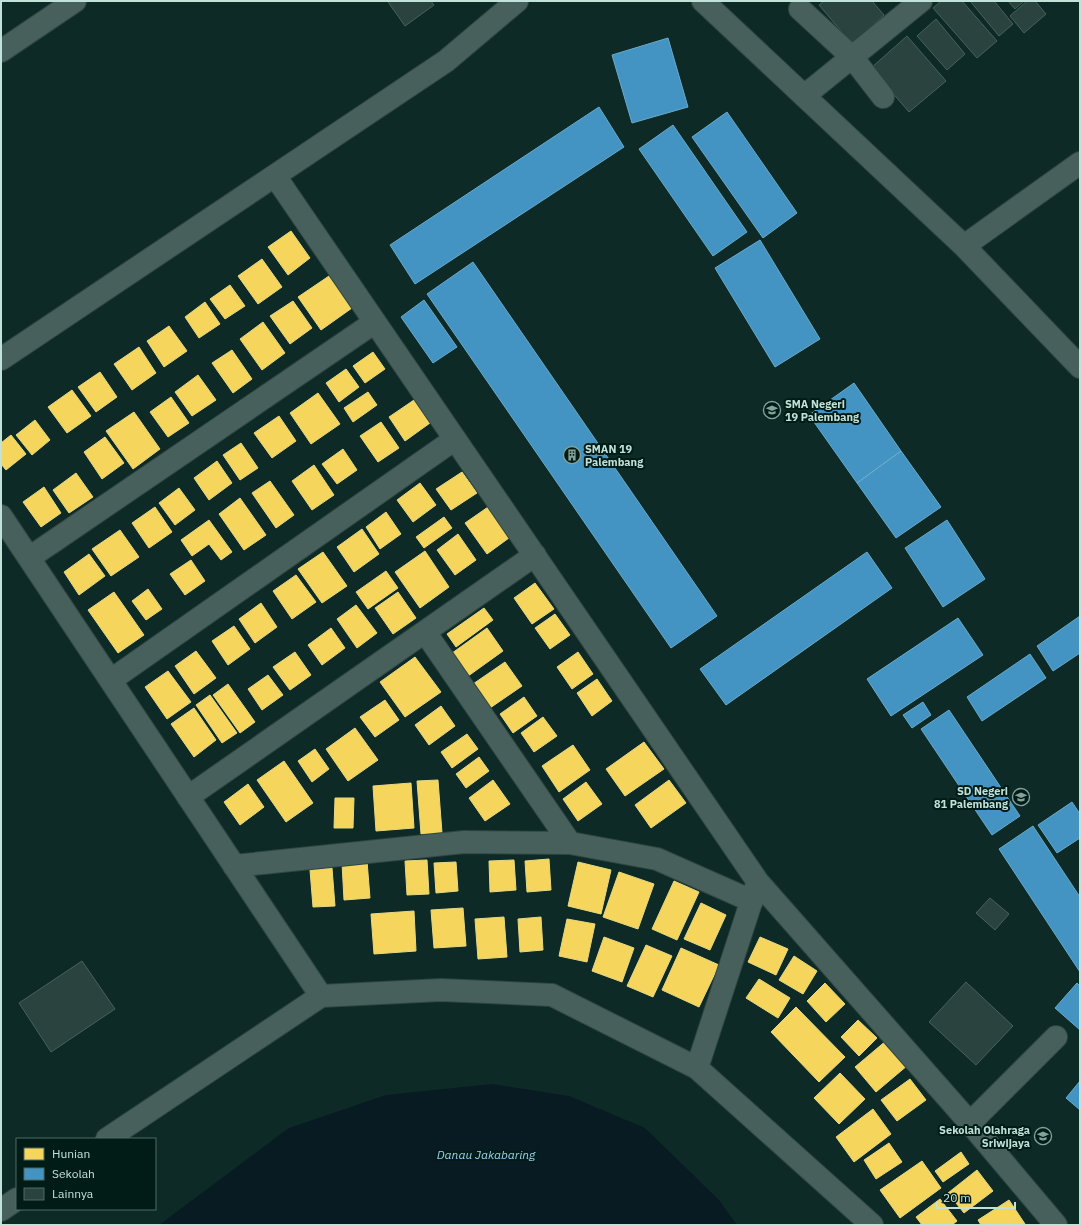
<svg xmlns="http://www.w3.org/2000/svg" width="1081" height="1226" font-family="'IBM Plex Sans',sans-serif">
<rect width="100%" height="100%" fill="#0d2a26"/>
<path fill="#081b23" d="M492,1084L569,1096L645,1128L719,1200L737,1225H159L289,1128L386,1095Z"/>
<path fill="#f6d55c" stroke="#e6d982" d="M291,231L310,258L288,275L268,247Z
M262,259L282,287L258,304L238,276Z
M329,276L352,308L321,330L298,297Z
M230,285L245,306L225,319L210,299Z
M293,301L312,328L290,344L270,316Z
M205,302L220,324L199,338L185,317Z
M263,322L285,353L262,370L240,339Z
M169,326L187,351L164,367L147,341Z
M139,347L156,373L132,390L114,364Z
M232,350L252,379L233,393L212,363Z
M373,352L385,369L365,383L353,366Z
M346,369L359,387L339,402L326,383Z
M100,372L117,397L96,412L78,387Z
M198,375L216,400L192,416L175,392Z
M72,390L91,416L67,433L48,407Z
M368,392L377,405L353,422L344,408Z
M318,393L340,424L311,444L290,413Z
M171,397L189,423L168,437L150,412Z
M414,400L430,423L405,441L389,417Z
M134,412L160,449L133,469L106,431Z
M279,416L296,441L272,458L254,433Z
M35,420L50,440L32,455L16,435Z
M381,422L399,448L378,462L360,436Z
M11,435L26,454L6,470L1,464V443Z
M105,437L124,463L102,479L84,452Z
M241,443L258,468L240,480L223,455Z
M343,449L357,470L337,484L322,464Z
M217,461L232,483L209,500L194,478Z
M314,465L334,495L312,510L292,481Z
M462,472L477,493L451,510L436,489Z
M76,473L93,497L69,513L53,490Z
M270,481L294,515L276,528L252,493Z
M420,483L436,505L413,522L397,500Z
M44,487L61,513L41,527L23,502Z
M179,488L195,510L175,525L159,503Z
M240,498L266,535L244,550L219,514Z
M491,505L513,535L487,554L465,523Z
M155,507L172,532L149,548L132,523Z
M386,512L401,534L380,549L366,527Z
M444,517L452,528L424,548L416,537Z
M209,520L232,552L221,560L209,544L192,556L181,540Z
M362,529L379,554L354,572L337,547Z
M120,530L139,557L111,576L92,549Z
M458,534L476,560L455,575L437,550Z
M425,551L449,587L420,608L395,572Z
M323,552L347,586L322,603L298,569Z
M89,554L105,576L79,595L64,572Z
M191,560L205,581L185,595L170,574Z
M386,571L398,588L368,609L356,592Z
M296,575L316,602L292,619L273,591Z
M535,583L554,609L532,624L514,598Z
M148,589L162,609L146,620L132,601Z
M114,592L144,635L118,653L88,610Z
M398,592L416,618L393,634L375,608Z
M261,603L277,627L255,643L239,619Z
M356,605L377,633L357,648L337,619Z
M484,608L493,620L456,647L447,634Z
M555,614L570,635L550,649L535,628Z
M234,626L250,649L228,665L212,641Z
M331,628L345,648L322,665L308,645Z
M487,628L503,651L464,679L448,656Z
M196,651L216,678L194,694L175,666Z
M295,652L311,675L290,690L273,667Z
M578,652L593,674L572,689L557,667Z
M415,657L441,692L405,717L380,682Z
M505,662L522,686L490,708L473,684Z
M168,671L191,702L167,719L145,687Z
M268,675L283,695L262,710L248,689Z
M597,679L612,701L592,716L577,693Z
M228,684L255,722L240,733L213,695Z
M210,695L237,733L222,743L196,705Z
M524,697L537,716L513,733L500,714Z
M385,700L399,720L375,737L360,717Z
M441,706L455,726L429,745L415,725Z
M194,708L216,740L194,757L171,724Z
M543,717L557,736L534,752L521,733Z
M355,728L378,760L348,781L326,749Z
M467,734L478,749L452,768L441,752Z
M644,742L664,769L625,796L606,769Z
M573,745L590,770L559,792L542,766Z
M315,749L329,769L312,782L298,761Z
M479,757L489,771L466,788L456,774Z
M284,761L313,803L286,822L257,780Z
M438,780L442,833L421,834L417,781Z
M493,780L510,804L485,821L469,798Z
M669,780L686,803L651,828L635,805Z
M586,782L602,804L578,821L563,799Z
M411,783L414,828L376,831L373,786Z
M248,784L264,807L240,825L224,802Z
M335,798H354L353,828H334Z
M549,859L551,890L527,892L525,861Z
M427,860L429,894L407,895L405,861Z
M514,860L516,890L490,892L489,861Z
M367,861L370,898L344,900L342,863Z
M456,862L458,891L436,893L434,863Z
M578,862L611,870L601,914L568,906Z
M332,868L335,906L313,907L310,870Z
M619,872L654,884L638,929L603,917Z
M674,881L699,892L677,940L652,929Z
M701,903L726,915L710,950L684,939Z
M463,908L466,946L434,948L431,910Z
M414,911L416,951L374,954L371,914Z
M504,917L507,957L478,959L475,919Z
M541,917L543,950L520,952L518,919Z
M567,919L595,924L587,962L559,956Z
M604,937L634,948L622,982L592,971Z
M760,937L788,949L776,975L748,962Z
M646,945L672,956L653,997L627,986Z
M681,948L719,965L699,1007L662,990Z
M794,956L817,971L803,994L779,980Z
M759,979L790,998L778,1018L746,998Z
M825,983L845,1004L826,1022L807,1001Z
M796,1007L845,1057L819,1082L771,1032Z
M858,1020L877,1038L859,1056L841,1037Z
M887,1040L908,1065L876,1092L855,1067Z
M840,1073L865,1099L839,1124L814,1098Z
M910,1079L926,1100L897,1121L881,1100Z
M873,1109L891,1134L854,1162L836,1137Z
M889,1143L902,1162L876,1179L864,1160Z
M961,1152L969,1164L943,1182L935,1171Z
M922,1161L941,1188L900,1218L880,1190Z
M977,1170L993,1191L964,1213L948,1193Z
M940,1199L957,1221L952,1225H922L916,1217Z
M1009,1200L1025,1224L1023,1225H981L978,1220Z"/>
<path fill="#4393c3" stroke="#69abca" d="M668,38L688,107L632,123L612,55Z
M599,107L624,147L415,284L390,245Z
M727,112L797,213L763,238L692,137Z
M673,125L747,232L713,256L639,149Z
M760,240L820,339L775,367L715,268Z
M473,262L717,616L671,648L427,294Z
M424,300L457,347L433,363L401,317Z
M854,383L901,451L857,483L809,415Z
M901,451L941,507L896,538L857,483Z
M947,520L985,579L943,607L905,548Z
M867,552L892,588L726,705L700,669Z
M1080,616V653L1053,671L1037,646Z
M958,618L983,655L891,716L867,679Z
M1030,654L1046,678L982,721L967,697Z
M923,702L931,715L912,728L903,715Z
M949,710L1020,816L992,835L921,729Z
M1072,802L1080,814V838L1057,853L1038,825Z
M1033,826L1080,897V972L999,849Z
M1077,983L1080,986V1030L1055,1008Z
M1080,1081V1110L1066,1098Z"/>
<path fill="#2a433f" stroke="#47625c" d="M389,1H431L434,5L405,26L388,2Z
M824,1H872L884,15L852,44L819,5Z
M941,1H962L997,41L977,58L933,8Z
M970,1H994L1013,24L999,36Z
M1008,1H1024L1015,9Z
M1027,1H1035L1046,14L1024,33L1010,16Z
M936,19L965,54L947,70L917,36Z
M907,36L946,81L909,112L871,68Z
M990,898L1009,914L995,930L976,913Z
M82,961L115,1009L51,1052L19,1003Z
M966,982L1013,1026L976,1065L929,1022Z"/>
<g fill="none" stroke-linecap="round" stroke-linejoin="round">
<g stroke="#304541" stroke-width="24">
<path id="minor" d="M703,1L964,246L1080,367
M800,9L852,57L883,97
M1,51L75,1
M804,96L921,1
M275,176L758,882L970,1123L1056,1225
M964,246L1080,163
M1,359L446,61L517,1
M1,516L321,996
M29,558L375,322
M425,632L570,843
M111,680L455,439
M188,797L535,555
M234,866L464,842L570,843L657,859L752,901
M697,1068L756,887
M970,1123L1056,1037
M107,1139L321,996L441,990L552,995L697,1068L872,1225
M1,1210L17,1199"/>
</g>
<use href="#minor" stroke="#48605c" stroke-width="22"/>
</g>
<defs>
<g id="school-ring" transform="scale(0.9)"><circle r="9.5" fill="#011b16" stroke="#82a29a" stroke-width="1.5"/><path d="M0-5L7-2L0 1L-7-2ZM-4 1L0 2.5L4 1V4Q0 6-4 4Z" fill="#82a29a"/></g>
<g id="building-ring" transform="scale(0.9)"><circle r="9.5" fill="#011b16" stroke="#82a29a" stroke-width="1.5"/><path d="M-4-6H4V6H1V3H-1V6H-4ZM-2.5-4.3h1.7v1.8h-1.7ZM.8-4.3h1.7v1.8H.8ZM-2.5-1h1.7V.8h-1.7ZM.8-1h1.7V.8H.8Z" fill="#82a29a"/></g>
</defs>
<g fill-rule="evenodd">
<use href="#school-ring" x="772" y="410"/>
<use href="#building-ring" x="572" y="455"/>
<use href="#school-ring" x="1021" y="797"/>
<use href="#school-ring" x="1043" y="1136"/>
</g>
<g text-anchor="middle" stroke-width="4" stroke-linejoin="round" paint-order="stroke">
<g font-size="11" font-weight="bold" fill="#c1e2d9" stroke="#011b16" text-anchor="start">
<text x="785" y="408">SMA Negeri<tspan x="785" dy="13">19 Palembang</tspan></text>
<text x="585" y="453">SMAN 19<tspan x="585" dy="13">Palembang</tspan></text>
<text x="1008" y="795" text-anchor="end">SD Negeri<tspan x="1008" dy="13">81 Palembang</tspan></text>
<text x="1030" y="1134" text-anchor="end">Sekolah Olahraga<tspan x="1030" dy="13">Sriwijaya</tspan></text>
</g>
<g font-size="12" font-style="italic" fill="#9ad0f4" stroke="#011b16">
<text x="486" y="1159">Danau Jakabaring</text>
</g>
</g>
<rect width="1081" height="1226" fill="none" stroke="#c1e2d9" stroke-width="4"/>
<rect x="16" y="1138" width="140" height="72" fill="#011b16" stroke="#4e6b64"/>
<rect x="24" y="1148" width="20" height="12" fill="#f6d55c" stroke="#4e6b64"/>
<text x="52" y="1158" font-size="12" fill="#c1e2d9">Hunian</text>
<rect x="24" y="1168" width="20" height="12" fill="#4393c3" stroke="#4e6b64"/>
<text x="52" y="1178" font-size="12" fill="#c1e2d9">Sekolah</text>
<rect x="24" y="1188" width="20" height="12" fill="#2a433f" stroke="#4e6b64"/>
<text x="52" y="1198" font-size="12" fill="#c1e2d9">Lainnya</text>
<path d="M937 1202v6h78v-6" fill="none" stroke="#c1e2d9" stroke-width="2"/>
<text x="943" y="1202" font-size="12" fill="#c1e2d9" stroke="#011b16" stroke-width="3" paint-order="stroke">20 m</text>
</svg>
